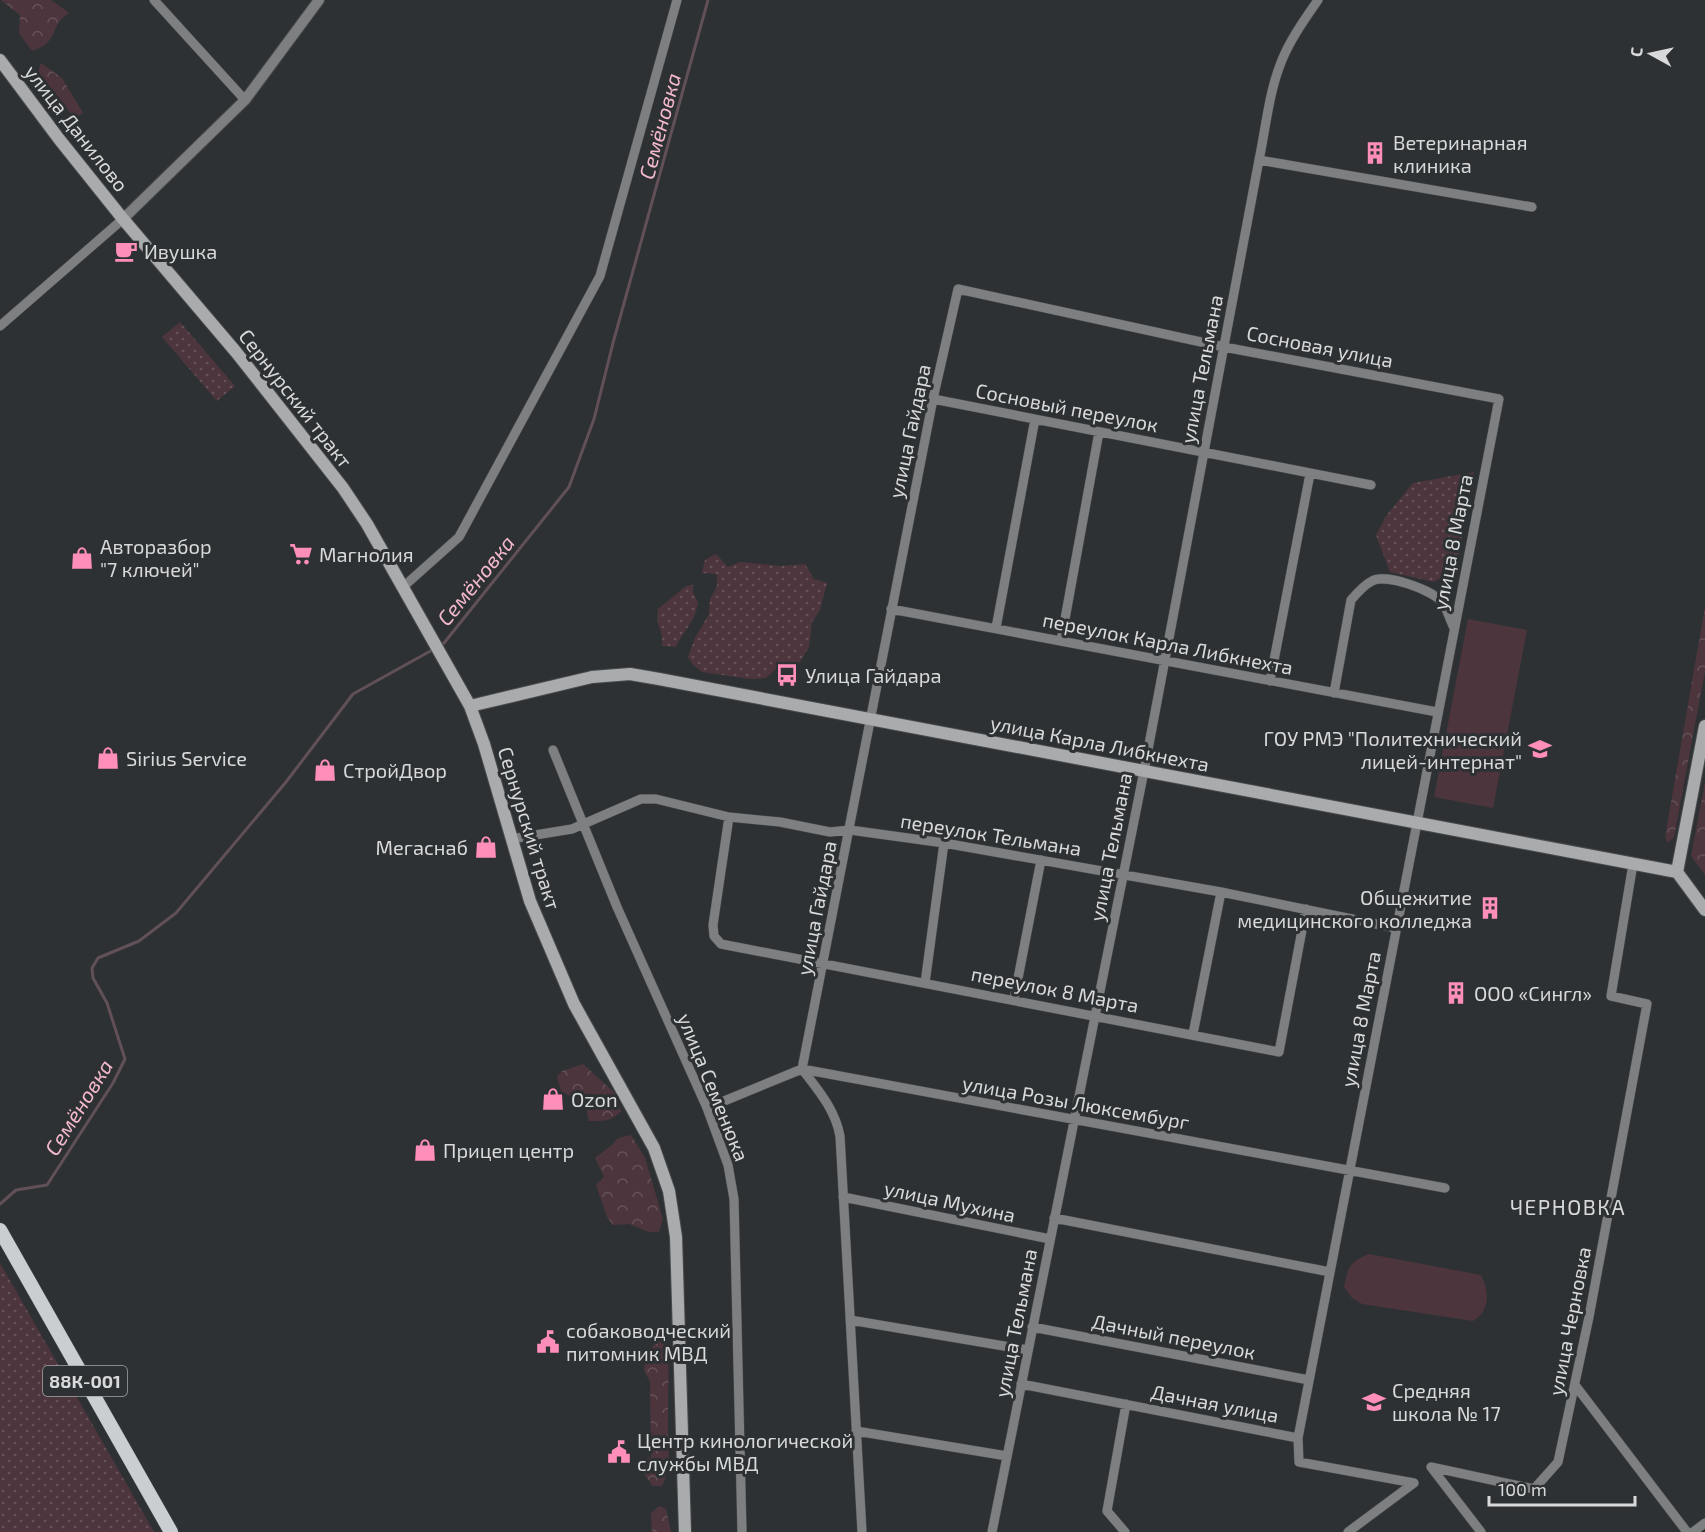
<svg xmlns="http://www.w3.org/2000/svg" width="1705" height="1532" font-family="'Exo 2',sans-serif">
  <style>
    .green { fill: url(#green-dots) }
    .forest { fill: url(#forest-crowns) }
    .pitch { fill: #4d353d }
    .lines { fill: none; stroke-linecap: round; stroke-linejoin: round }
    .stream { stroke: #615057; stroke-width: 3 }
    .minor-casing { stroke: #494c4e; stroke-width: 10 }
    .tertiary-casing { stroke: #494c4e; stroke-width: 12 }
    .secondary-casing { stroke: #494c4e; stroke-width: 14 }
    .primary-casing { stroke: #494c4e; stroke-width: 15 }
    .minor { stroke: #7d7f80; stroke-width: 9 }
    .tertiary { stroke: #7d7f80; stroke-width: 10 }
    .secondary { stroke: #a9abad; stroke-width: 12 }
    .primary { stroke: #caced0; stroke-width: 14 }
    .labels { text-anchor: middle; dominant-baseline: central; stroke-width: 6; stroke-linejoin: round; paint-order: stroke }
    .shield { fill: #2e3133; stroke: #a4a7a8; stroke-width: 1.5 }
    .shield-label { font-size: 18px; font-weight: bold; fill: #d7d9da }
    .street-label { font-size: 20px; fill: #d7d9da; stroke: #2e3133 }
    .poi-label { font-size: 20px; fill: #d7d9da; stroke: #2e3133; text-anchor: start }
    .water-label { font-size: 21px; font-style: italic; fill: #f4b9cd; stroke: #2e3133 }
    .neighbourhood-label { font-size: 21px; letter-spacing: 1.5px; fill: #d7d9da; stroke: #2e3133 }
  </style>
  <defs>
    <pattern id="green-dots" width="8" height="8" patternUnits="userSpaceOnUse" patternTransform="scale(1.5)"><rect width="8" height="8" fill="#4d353d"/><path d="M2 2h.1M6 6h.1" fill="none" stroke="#665258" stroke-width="1.8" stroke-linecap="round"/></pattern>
    <pattern id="forest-crowns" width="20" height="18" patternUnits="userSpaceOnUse" patternTransform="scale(1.5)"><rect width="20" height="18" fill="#4d353d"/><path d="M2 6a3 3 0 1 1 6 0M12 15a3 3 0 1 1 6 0" fill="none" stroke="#665258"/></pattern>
  </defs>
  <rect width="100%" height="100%" fill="#2e3133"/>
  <!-- green -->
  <path class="green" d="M 180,322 L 235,386 L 217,401 L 162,337 Z
    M 1474,472 L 1456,569 L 1434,582 L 1390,572 L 1376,535 L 1386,516 L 1413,483 Z
    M 716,554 L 728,567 L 740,562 L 781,566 L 805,564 L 814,579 L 827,583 L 820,610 L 812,622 L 809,647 L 798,665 L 780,665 L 766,678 L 750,679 L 702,672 L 693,665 L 688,657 L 695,638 L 709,614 L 710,599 L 717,586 L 717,574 L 702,573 L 705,560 Z
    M 693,585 L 693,593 L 698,602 C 695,623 684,629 676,647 L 662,646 C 664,628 655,628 658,609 L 686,586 Z
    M 0,1263 L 154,1532 L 0,1532 Z"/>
  <!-- forest -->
  <path class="forest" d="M 1,0 L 51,0 L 69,13 C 53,23 57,34 46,44 C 43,47 36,49 32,51 L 19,33 L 20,15 Z
    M 41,63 L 62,78 L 83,113 L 75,118 L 37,75 Z
    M 1705,607 L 1705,671 L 1674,837 L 1668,843 L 1665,837 Z
    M 1705,783 L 1705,875 L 1691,856 Z
    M 583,1064 L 615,1093 L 621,1111 C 612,1122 602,1121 589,1121 L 585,1104 L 561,1091 L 557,1077 L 562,1071 Z
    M 631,1135 L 645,1158 L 663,1219 L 659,1232 L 649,1232 L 629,1224 L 613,1225 L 607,1217 L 596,1185 L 604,1177 L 595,1158 L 612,1145 L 618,1138 Z
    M 658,1341 L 668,1345 C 669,1372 668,1399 668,1425 C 668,1447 672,1465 662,1486 L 653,1486 L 644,1474 L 640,1462 L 651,1457 L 650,1382 L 644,1370 L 647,1352 Z
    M 659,1506 L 666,1509 L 671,1532 L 652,1532 L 651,1513 Z"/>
  <!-- pitch -->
  <path class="pitch" d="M 1468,619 L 1527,630 L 1493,808 L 1434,797 Z
    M 1369,1254 L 1481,1275 C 1489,1290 1491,1311 1473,1321 L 1362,1304 L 1352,1298 L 1344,1287 C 1348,1267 1349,1262 1369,1254 Z"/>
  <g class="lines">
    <!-- stream -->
    <path class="stream" d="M 439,645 L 444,643 L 569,487 L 594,419 L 613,343 L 708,0
      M 0,1204 L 16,1190 L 47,1185 L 113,1083 L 125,1059 L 107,1003 L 93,978 L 92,968 L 98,958 L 139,941 L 176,913 L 286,782 L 353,694 L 434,649"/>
    <!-- minor casing -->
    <g class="minor-casing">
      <path id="minor" d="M 154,0 L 245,100
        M 1259,160 L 1532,207
        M 0,326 L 123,219
        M 933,399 L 1371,485
        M 403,587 L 459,537 L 600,276 L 677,0
        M 891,609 L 1437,712
        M 996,628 L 1035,419
        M 1061,641 L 1099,432
        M 1270,681 L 1310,474
        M 1334,693 L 1351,600 C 1357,593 1364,585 1372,581 C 1386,573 1432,590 1442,602 C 1447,609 1450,620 1454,628
        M 553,750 L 617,907 L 707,1108 L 728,1165 L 734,1199 L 742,1532
        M 729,817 L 713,925 L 714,936 L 721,944 L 1279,1052 L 1306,909
        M 511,839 L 572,829 L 641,799 L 656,799 L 729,817 L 780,822 L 830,832 L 850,830 L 944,843 L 1221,892 L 1396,928
        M 925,983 L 944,843
        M 1014,999 L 1041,860
        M 1193,1034 L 1221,892
        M 707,1108 L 802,1069 L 1445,1188
        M 843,1197 L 1050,1239
        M 1054,1218 L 1330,1272
        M 850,1320 L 1028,1350
        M 1032,1327 L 1309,1380
        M 1021,1384 L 1298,1438
        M 1575,1385 L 1687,1532
        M 856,1431 L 1007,1456
        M 1431,1467 L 1534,1489 L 1558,1462 L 1589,1317 L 1647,1004 L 1611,996 L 1633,864
        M 1431,1467 L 1481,1532
        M 862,1532 L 840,1136 C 835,1109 818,1090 802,1069 L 933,399 L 958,289 L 1224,347 L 1499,399 L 1298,1438 L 1299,1462 L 1414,1483
        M 992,1532 L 1144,771 L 1259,160 C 1266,127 1269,91 1282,60 C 1291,38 1305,19 1318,0
        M 1125,1532 L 1107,1511 L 1126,1404
        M 1348,1532 L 1414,1483
        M 1693,1532 L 1705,1523"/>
    </g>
    <!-- tertiary casing -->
    <g class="tertiary-casing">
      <path id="tertiary" d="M 123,219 L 245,100 L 319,0"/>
    </g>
    <!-- secondary casing -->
    <g class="secondary-casing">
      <path id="secondary" d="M 0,60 L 59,139 L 123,219 L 236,352 L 343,488 L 367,524 L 470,706 L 484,744 L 530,901 L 574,1004 L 654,1148 L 669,1191 L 676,1237 L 685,1532
        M 470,706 L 592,677 L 630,674 L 659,679 L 1677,872 L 1705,910
        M 1677,872 L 1705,726"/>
    </g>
    <!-- primary casing -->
    <g class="primary-casing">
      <path id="primary" d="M 0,1230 L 171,1532"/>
    </g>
    <!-- minor -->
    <use href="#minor" class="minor"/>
    <!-- tertiary -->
    <use href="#tertiary" class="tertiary"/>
    <!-- secondary -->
    <use href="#secondary" class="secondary"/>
    <!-- primary -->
    <use href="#primary" class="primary"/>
  </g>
  <!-- icons -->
  <defs>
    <g id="building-bare" transform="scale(1.8)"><path d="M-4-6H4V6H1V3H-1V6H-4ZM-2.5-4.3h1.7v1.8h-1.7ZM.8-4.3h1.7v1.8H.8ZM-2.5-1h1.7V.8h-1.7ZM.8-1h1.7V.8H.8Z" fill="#ff8eba" stroke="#2e3133" stroke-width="2.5" paint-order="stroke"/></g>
    <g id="cafe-bare" transform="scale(1.8)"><path d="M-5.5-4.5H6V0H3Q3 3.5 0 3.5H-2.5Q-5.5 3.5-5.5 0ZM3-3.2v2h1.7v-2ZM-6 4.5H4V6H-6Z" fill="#ff8eba" stroke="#2e3133" stroke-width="2.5" paint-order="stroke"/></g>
    <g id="supermarket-bare" transform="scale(1.8)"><path d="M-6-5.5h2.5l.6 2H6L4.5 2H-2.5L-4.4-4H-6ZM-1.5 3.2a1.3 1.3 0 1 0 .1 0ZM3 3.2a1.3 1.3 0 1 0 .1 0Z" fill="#ff8eba" stroke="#2e3133" stroke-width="2.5" paint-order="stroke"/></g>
    <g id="shop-bare" transform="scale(1.8)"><path d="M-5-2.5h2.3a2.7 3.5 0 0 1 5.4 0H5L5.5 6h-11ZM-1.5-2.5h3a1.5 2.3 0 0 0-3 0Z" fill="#ff8eba" stroke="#2e3133" stroke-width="2.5" paint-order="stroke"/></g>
    <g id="bus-bare" transform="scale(1.8)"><path d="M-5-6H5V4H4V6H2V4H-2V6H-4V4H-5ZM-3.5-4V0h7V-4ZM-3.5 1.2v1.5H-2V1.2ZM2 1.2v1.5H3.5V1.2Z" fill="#ff8eba" stroke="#2e3133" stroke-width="2.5" paint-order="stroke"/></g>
    <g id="school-bare" transform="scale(1.8)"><path d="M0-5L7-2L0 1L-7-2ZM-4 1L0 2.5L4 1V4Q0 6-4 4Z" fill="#ff8eba" stroke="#2e3133" stroke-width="2.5" paint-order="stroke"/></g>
    <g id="civic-bare" transform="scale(1.8)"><path d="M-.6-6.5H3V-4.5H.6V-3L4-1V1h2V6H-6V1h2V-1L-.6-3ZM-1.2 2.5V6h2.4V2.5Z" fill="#ff8eba" stroke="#2e3133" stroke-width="2.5" paint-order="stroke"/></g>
  </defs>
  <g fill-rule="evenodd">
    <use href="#building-bare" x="1375" y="153"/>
    <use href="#cafe-bare" x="126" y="251"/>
    <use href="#supermarket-bare" x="301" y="554"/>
    <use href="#shop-bare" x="82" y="558"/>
    <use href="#bus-bare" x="787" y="675"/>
    <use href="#school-bare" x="1540" y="749"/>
    <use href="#shop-bare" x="108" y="758"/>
    <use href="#shop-bare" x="325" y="770"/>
    <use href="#shop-bare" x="486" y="847"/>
    <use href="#building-bare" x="1490" y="908"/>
    <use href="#building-bare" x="1456" y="993"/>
    <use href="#shop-bare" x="553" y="1099"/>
    <use href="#shop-bare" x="425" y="1150"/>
    <use href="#civic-bare" x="548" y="1342"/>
    <use href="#school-bare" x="1374" y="1402"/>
    <use href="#civic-bare" x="619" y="1452"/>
  </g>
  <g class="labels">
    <!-- shield labels -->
    <rect class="shield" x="43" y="1366" width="84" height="30" rx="4.5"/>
    <g class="shield-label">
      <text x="85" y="1381">88К-001</text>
    </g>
    <!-- street labels -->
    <g class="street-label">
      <text transform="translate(77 128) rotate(52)">улица Данилово</text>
      <text transform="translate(1320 346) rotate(11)">Сосновая улица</text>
      <text transform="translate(1201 369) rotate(-79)">улица Тельмана</text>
      <text transform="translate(296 398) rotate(52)">Сернурский тракт</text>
      <text transform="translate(1067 407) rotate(11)">Сосновый переулок</text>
      <text transform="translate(909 431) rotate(-78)">улица Гайдара</text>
      <text transform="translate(1452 542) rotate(-79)">улица 8 Марта</text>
      <text transform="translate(1168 643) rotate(11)">переулок Карла Либкнехта</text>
      <text transform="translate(1100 743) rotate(11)">улица Карла Либкнехта</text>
      <text transform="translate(530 828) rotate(73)">Сернурский тракт</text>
      <text transform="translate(991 834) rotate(9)">переулок Тельмана</text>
      <text transform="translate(1110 847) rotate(-79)">улица Тельмана</text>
      <text transform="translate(816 908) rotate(-79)">улица Гайдара</text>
      <text transform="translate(1055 989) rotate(11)">переулок 8 Марта</text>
      <text transform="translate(1360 1019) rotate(-79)">улица 8 Марта</text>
      <text transform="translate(714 1087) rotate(68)">улица Семенюка</text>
      <text transform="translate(1076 1102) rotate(10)">улица Розы Люксембург</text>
      <text transform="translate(950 1201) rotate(12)">улица Мухина</text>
      <text transform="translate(1569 1321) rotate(-79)">улица Черновка</text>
      <text transform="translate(1015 1323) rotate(-79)">улица Тельмана</text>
      <text transform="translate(1174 1336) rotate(11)">Дачный переулок</text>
      <text transform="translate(1215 1403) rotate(11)">Дачная улица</text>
    </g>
    <!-- poi labels -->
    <g class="poi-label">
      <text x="1393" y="142">Ветеринарная<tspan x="1393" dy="23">клиника</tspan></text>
      <text x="144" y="251">Ивушка</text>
      <text x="100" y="546">Авторазбор<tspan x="100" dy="23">"7 ключей"</tspan></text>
      <text x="319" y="554">Магнолия</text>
      <text x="805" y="675">Улица Гайдара</text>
      <text x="1522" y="738" text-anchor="end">ГОУ РМЭ "Политехнический<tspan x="1522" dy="23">лицей-интернат"</tspan></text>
      <text x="126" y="758">Sirius Service</text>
      <text x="343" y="770">СтройДвор</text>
      <text x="468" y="847" text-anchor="end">Мегаснаб</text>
      <text x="1472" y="897" text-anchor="end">Общежитие<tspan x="1472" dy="23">медицинского колледжа</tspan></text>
      <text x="1474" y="993">ООО «Сингл»</text>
      <text x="571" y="1099">Ozon</text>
      <text x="443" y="1150">Прицеп центр</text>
      <text x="566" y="1330">собаководческий<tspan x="566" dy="23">питомник МВД</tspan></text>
      <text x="1392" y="1390">Средняя<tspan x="1392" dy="23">школа № 17</tspan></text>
      <text x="637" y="1440">Центр кинологической<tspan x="637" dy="23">службы МВД</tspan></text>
    </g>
    <!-- water labels -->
    <g class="water-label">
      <text transform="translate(659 126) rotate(-75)">Семёновка</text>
      <text transform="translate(475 580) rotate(-51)">Семёновка</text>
      <text transform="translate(78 1107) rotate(-58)">Семёновка</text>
    </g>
    <!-- neighbourhood labels -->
    <g class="neighbourhood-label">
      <text x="1568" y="1206">ЧЕРНОВКА</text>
    </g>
  </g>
  <!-- north arrow -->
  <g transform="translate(1651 54) rotate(278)" stroke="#2e3133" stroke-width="4.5" paint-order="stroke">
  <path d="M0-4.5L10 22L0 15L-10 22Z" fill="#d7d9da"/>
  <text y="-9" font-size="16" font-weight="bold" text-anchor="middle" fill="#d7d9da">С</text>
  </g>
  <!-- scale -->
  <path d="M1489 1496v9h146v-9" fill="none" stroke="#d7d9da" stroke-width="3"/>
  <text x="1498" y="1496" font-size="18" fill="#d7d9da" stroke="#2e3133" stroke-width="4.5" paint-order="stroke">100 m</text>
</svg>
